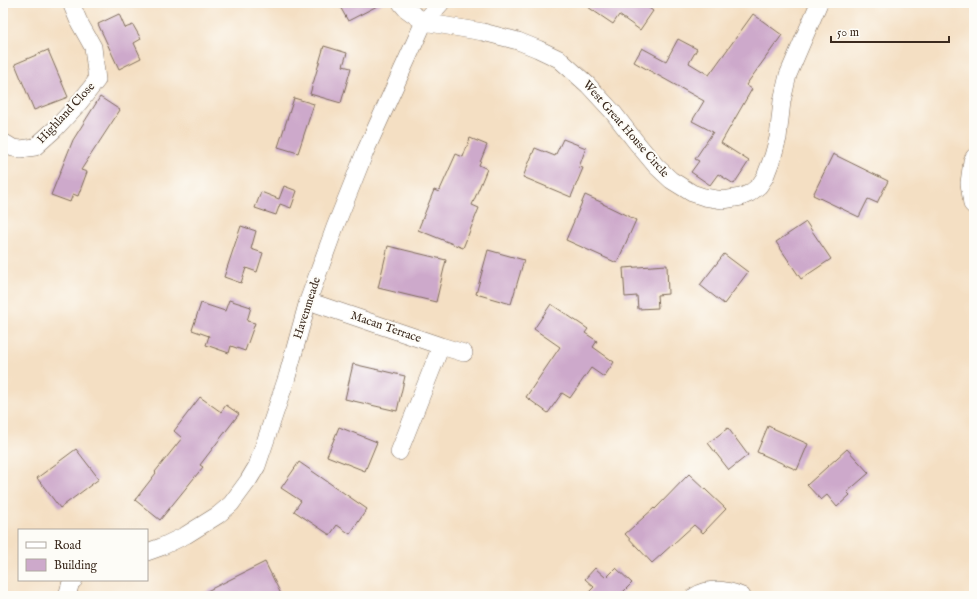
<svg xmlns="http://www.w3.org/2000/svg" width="977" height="599" font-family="'IM FELL English',serif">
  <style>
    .building { fill: #cda9cb }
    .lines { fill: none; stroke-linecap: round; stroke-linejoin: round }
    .minor-casing { stroke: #7c6958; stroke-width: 18 }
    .minor { stroke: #fff; stroke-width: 17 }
    .labels { text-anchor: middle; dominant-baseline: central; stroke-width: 4; stroke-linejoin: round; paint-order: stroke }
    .street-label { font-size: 12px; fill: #3b2a1e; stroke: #fdfcf7 }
  </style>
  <rect width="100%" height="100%" fill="#fdfcf7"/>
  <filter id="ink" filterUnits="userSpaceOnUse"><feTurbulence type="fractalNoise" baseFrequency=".025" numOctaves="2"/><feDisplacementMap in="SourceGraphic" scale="8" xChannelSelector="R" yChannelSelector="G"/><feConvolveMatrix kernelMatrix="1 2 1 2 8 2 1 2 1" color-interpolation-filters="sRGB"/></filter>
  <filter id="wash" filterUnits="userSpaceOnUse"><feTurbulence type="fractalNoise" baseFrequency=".012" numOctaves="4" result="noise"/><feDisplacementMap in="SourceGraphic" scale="16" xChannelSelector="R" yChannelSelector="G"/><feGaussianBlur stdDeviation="0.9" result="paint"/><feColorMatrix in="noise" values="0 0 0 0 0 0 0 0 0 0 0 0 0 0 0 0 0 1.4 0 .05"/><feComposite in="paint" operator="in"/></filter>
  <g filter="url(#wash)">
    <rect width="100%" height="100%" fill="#f4dfc3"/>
    <g id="blocks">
      <!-- building -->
      <path class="building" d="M 338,3 L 383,3 L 348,21 Z
        M 582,3 L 642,3 L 653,11 L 640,30 L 619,15 L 613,24 Z
        M 119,14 L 125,28 L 133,25 L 141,39 L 134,43 L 141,58 L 119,69 L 98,24 Z
        M 753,14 L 782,35 L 746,85 L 752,89 L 721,143 L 749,161 L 734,184 L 718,174 L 710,185 L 691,172 L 699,161 L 695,159 L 713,132 L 692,121 L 704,101 L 634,62 L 642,48 L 666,61 L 678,39 L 697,49 L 689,63 L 709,75 Z
        M 324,46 L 347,53 L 343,66 L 351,68 L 341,103 L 310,94 Z
        M 48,50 L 68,97 L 34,110 L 15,64 Z
        M 100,97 L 120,110 L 81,170 L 87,172 L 78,196 L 73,194 L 70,202 L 51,195 L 73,140 Z
        M 294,98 L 314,104 L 298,153 L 278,147 Z
        M 470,138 L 487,145 L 479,165 L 487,169 L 472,205 L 479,208 L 463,248 L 418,230 L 434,190 L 439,192 L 456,154 L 463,157 Z
        M 563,139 L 586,148 L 579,167 L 583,168 L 571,197 L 523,177 L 535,148 L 555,156 Z
        M 833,154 L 888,181 L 877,203 L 868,199 L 859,217 L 813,195 Z
        M 284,186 L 297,191 L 291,208 L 280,204 L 276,215 L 255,208 L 261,192 L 279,199 Z
        M 585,195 L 603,203 L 603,204 L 636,220 L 617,263 L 566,240 Z
        M 806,222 L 831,259 L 801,279 L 776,242 Z
        M 241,226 L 256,231 L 251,249 L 263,253 L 257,272 L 246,268 L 241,283 L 224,277 Z
        M 388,246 L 446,260 L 436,302 L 378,288 Z
        M 488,250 L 524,260 L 511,304 L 476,294 Z
        M 724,254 L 748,272 L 724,304 L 700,285 Z
        M 667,265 L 668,294 L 657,295 L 658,308 L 638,309 L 637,296 L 625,297 L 623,268 Z
        M 229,300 L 251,307 L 247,321 L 255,323 L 245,351 L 231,346 L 229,353 L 206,345 L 209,336 L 192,330 L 201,303 L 225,311 Z
        M 551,304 L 588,329 L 585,333 L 597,341 L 593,347 L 614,362 L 604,377 L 591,368 L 570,398 L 562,393 L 548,413 L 526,397 L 560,347 L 534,329 Z
        M 353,364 L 405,376 L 397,411 L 345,399 Z
        M 200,397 L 221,412 L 226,405 L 239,414 L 200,465 L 203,467 L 160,520 L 135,500 L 156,473 L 155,472 L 182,438 L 174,431 Z
        M 768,426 L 808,444 L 797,470 L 757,452 Z
        M 339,427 L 377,442 L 365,471 L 327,456 Z
        M 728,428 L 748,455 L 729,470 L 708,443 Z
        M 76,449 L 99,479 L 60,508 L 37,478 Z
        M 847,449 L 869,473 L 847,492 L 850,495 L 837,507 L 827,495 L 821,500 L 807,485 Z
        M 299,462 L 367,509 L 350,534 L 337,525 L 330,535 L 294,511 L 301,501 L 281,488 Z
        M 689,474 L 726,509 L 703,533 L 694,525 L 652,563 L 625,534 L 654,508 L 655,509 Z
        M 265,562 L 282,596 L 197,596 Z
        M 595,568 L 606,578 L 616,568 L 632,583 L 619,596 L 585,596 L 594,587 L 585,579 Z"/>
    </g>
  </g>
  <g filter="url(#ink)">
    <use href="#blocks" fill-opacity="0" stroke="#7c6958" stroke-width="1"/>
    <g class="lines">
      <!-- minor casing -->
      <g class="minor-casing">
        <path id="minor" d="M 401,3 L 406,9 L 424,22 L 483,32 L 518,41 L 538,49 L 559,59 L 588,85 L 612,111 L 636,142 L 656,166 L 671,180 L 692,193 L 704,197 L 723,200 L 741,197 L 750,193 L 759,186 L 765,177 L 773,156 L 778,138 L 782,101 L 788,75 L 819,3
          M 3,142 L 13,148 L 21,149 L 35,147 L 55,129 L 79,103 L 97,80 L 93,47 L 79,22 L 71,3
          M 974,157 L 972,161 L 969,183 L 972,204 L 974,206
          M 308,301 L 441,346 L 464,353
          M 399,452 L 441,346
          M 147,552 L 161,547 L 186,535 L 218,515 L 231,504 L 248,481 L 257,466 L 287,377 L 308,301 L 335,227 L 365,152 L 424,22 L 441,3
          M 67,596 L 71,582 L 74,580
          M 695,596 C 710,587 726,589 742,596"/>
      </g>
      <!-- minor -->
      <use href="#minor" class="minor"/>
    </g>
  </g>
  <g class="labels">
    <!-- street labels -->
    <g class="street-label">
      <text transform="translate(66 113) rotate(-47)">Highland Close</text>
      <text transform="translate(626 129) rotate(49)">West Great House Circle</text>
      <text transform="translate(307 308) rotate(-72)">Havenmeade</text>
      <text transform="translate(386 327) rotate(19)">Macan Terrace</text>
    </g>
  </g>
  <!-- margin -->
  <rect width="977" height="599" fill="none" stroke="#fdfcf7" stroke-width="16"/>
  <!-- legend -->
  <rect x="18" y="529" width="130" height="52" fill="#fdfcf7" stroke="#afa8a0"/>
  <rect x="26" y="542" width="20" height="6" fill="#ffffff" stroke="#afa8a0"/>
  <text x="54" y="549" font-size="12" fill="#3b2a1e">Road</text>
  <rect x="26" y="559" width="20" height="12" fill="#cda9cb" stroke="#afa8a0"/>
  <text x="54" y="569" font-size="12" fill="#3b2a1e">Building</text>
  <!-- scale -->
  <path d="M831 36v6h118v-6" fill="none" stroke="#3b2a1e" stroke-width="2"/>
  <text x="837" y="36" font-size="12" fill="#3b2a1e" stroke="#fdfcf7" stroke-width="3" paint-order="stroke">50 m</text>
</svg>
